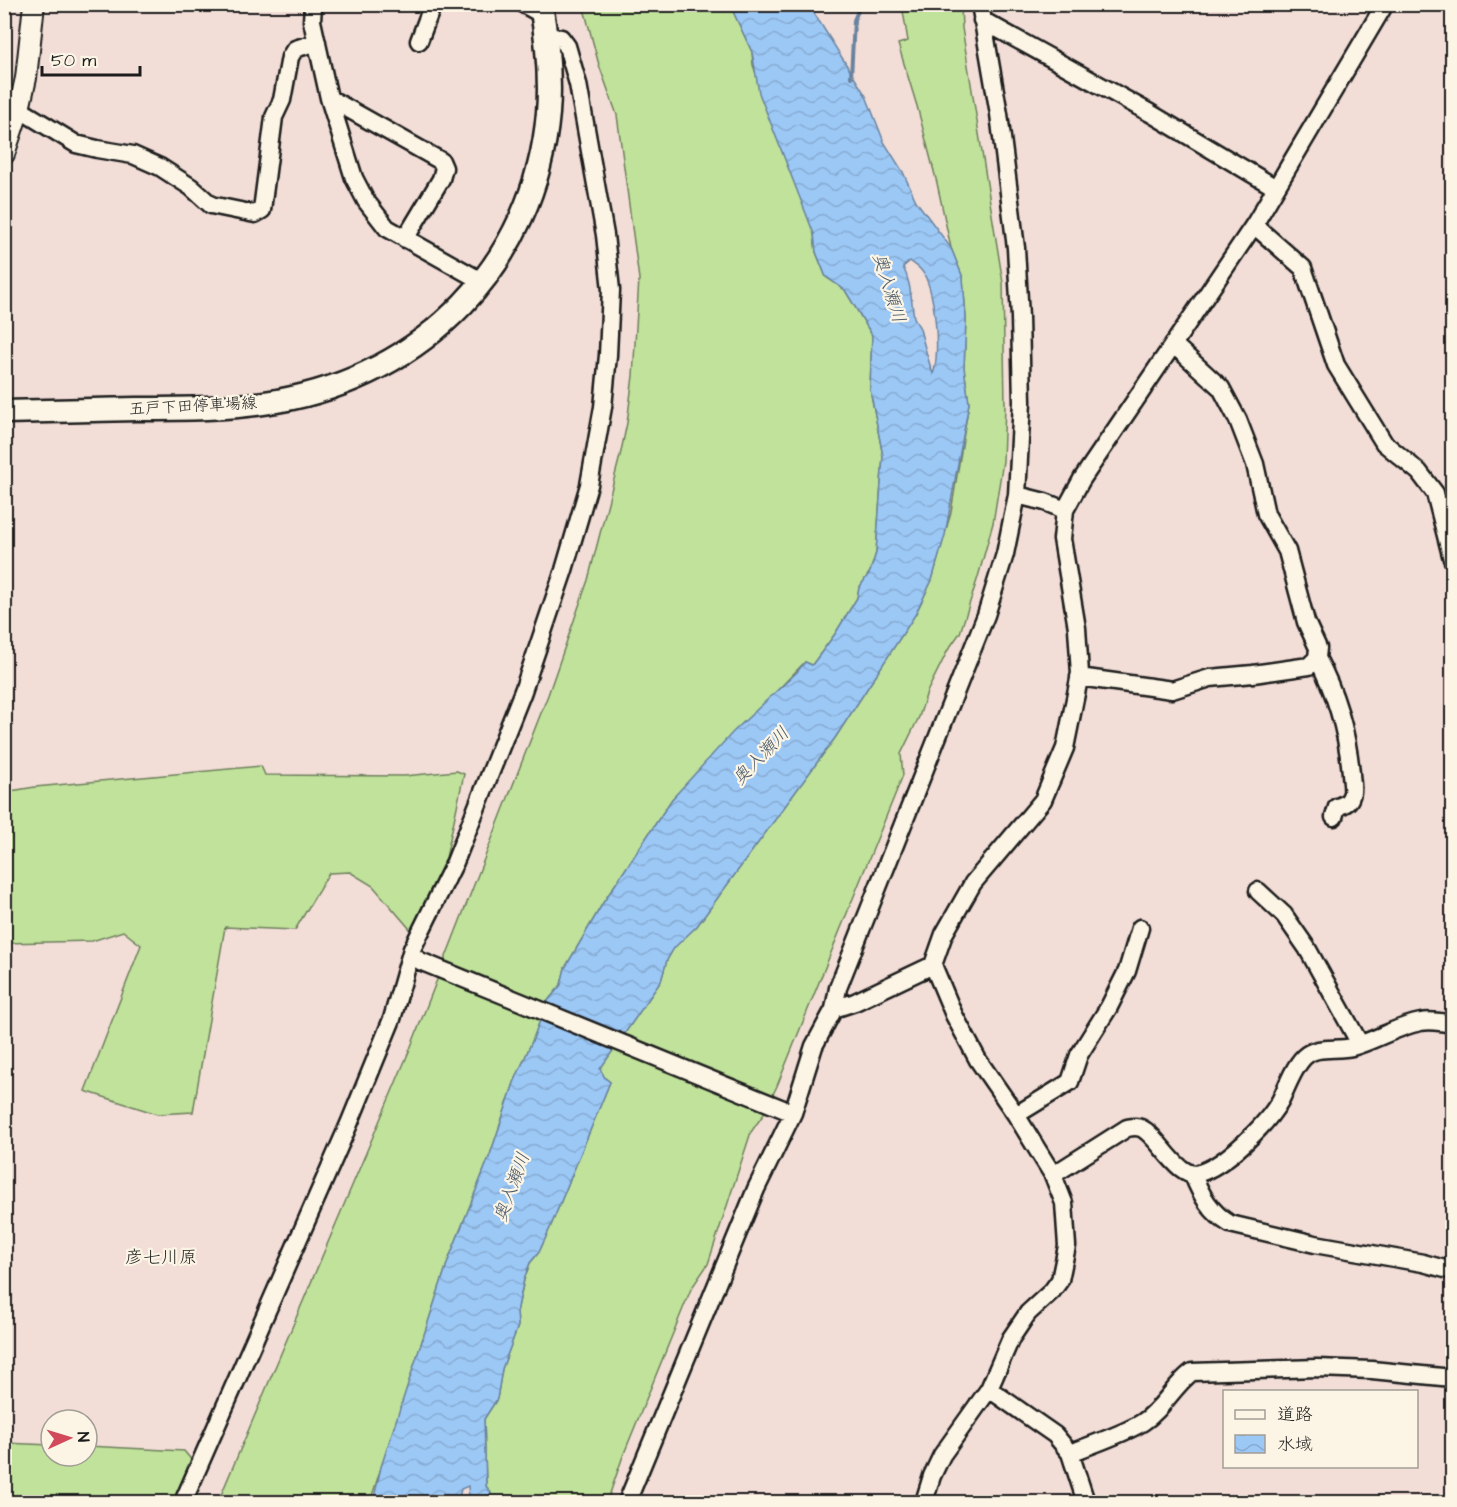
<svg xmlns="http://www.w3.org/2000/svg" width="1457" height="1507" font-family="'Architects Daughter','Klee One',sans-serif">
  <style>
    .grass { fill: #c0e29b; stroke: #6e7f5c; stroke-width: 1.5 }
    .water { fill: url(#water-waves); stroke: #69839f; stroke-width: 1.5; fill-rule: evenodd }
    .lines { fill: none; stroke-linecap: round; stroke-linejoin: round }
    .stream { stroke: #69839f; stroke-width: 4 }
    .minor-casing { stroke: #1c1c1c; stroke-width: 21 }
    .tertiary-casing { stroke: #1c1c1c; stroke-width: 24 }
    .secondary-casing { stroke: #1c1c1c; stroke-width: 27 }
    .minor { stroke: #fcf5e5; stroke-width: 16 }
    .tertiary { stroke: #fcf5e5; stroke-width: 20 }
    .secondary { stroke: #fcf5e5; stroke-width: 22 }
    .labels { text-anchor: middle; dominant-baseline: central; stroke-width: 4.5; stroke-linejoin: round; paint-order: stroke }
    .street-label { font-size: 16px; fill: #1c1c1c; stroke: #fcf5e5 }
    .water-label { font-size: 18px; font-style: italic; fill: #495868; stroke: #fcf5e5 }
    .neighbourhood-label { font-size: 18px; fill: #1c1c1c; stroke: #fcf5e5 }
  </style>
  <defs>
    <pattern id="water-waves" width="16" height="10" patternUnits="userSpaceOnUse" patternTransform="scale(1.5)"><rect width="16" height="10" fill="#9cc8f6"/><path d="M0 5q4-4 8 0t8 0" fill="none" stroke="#86abd2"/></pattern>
  </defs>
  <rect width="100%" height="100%" fill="#f2ddd7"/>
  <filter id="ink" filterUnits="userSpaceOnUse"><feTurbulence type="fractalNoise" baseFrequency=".0167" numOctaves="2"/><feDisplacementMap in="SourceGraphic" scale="12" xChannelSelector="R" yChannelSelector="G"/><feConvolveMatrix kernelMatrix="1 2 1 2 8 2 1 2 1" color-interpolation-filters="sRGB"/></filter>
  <g filter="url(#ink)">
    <!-- grass -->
    <path class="grass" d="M 583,5 L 730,5 L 752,52 L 753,65 L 814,234 L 816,252 L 826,277 L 845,290 L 872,335 L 870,389 L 883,456 L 876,553 L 870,572 L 859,588 L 857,598 L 835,634 L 812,665 L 805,662 L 672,799 L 603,903 L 565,968 L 561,985 L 547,1002 L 533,1039 L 514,1083 L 490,1155 L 448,1261 L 370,1502 L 218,1502 L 410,1049 L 548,695 L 588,580 L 620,456 L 627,423 L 633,376 L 639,279 L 617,115 L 599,65 Z
      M 902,5 L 961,5 L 962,28 L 1003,283 L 1005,406 L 1003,461 L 993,523 L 978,577 L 960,633 L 948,650 L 927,692 L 919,717 L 901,754 L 903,775 L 777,1086 L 763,1115 L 751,1132 L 708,1264 L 691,1289 L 623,1456 L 607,1502 L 484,1502 L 491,1493 L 486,1486 L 484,1419 L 497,1399 L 502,1369 L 518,1326 L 517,1312 L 524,1280 L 530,1263 L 539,1252 L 550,1228 L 610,1082 L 605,1078 L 600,1069 L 661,981 L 667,960 L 674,947 L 697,926 L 835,738 L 915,615 L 932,580 L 951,512 L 969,403 L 964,368 L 966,319 L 963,278 L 951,248 L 937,183 L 917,106 L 898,44 L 908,41 Z
      M 261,766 L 265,775 L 404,776 L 457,771 L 464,774 L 444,867 L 416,931 L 410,929 L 373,886 L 350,872 L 329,873 L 295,930 L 225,927 L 193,1112 L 157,1114 L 85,1091 L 141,945 L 123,931 L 92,941 L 5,943 L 5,792 L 35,787 Z
      M 4,1443 L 51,1445 L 51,1456 L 87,1456 L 87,1446 L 184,1451 L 194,1463 L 178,1502 L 5,1502 Z"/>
    <!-- water -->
    <path class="water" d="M 730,5 L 809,5 L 866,96 L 884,142 L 903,172 L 916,201 L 951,248 L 963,278 L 966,319 L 964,368 L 969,403 L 945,535 L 932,580 L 915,615 L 835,738 L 697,926 L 674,948 L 667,960 L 661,981 L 600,1069 L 605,1078 L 610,1082 L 550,1228 L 539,1252 L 530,1263 L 524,1279 L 517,1312 L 518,1326 L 502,1369 L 497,1399 L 484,1419 L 486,1486 L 491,1493 L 484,1502 L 469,1502 L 468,1486 L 461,1489 L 458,1502 L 373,1502 L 381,1467 L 448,1261 L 490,1155 L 514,1083 L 533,1039 L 547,1002 L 561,985 L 565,968 L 603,903 L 672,799 L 733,732 L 797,672 L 805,662 L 812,665 L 835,634 L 857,598 L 859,588 L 870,572 L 876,553 L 883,456 L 870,389 L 872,335 L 845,290 L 826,277 L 816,252 L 814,234 L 759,93 L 752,52 ZM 910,261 C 913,264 918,266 921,270 C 935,286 941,354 933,374 C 928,360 924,345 920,329 C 919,325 915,322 914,317 C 911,300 911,282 903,267 Z"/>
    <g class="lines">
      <!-- stream -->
      <path class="stream" d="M 851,77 L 854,20 L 861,4"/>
      <!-- minor casing -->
      <g class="minor-casing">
        <path id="minor" d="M 313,4 L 312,21 L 329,98 L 354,178 L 366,201 L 387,228 L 483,282
          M 523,4 L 543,15
          M 982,20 L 1150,113 L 1276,188
          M 419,41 L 433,4
          M 329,98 L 441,161 L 444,168 L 441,179 L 405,239
          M 4,105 L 19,109 L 76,144 L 97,149 L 133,155 L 160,167 L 191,187 L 211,205 L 255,214 L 262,210 L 274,117 L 282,100 L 290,57 L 295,49 L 317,42
          M 1254,225 L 1303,268 L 1336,365 L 1384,443 L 1419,472 L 1435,493 L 1452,559
          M 1017,495 L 1045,502 L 1065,510
          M 1317,658 C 1337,695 1347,732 1351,773 C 1351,780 1354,790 1351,796 C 1349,803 1343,805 1337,807 L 1334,817
          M 1079,677 L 1172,690 L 1210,678 L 1253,674 L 1309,666 L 1317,658 L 1318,648 L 1306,622 L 1287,551 L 1266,514 L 1255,464 L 1238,420 L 1221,388 L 1173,344
          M 1258,891 L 1284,915 L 1307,948 L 1360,1044
          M 411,954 L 420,961 L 793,1113
          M 834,1009 L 855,1002 L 933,965
          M 1016,1115 L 1070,1082 L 1079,1055 L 1109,1007 L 1127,971 L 1140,928
          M 1053,1175 L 1127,1128 C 1132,1127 1136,1126 1141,1128 C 1159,1136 1178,1180 1199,1173 C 1225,1166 1267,1124 1280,1101 C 1287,1087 1293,1068 1304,1057 C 1316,1045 1336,1051 1352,1047 C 1375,1041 1397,1026 1421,1022 C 1431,1020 1442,1022 1452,1024
          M 1193,1175 C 1201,1195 1211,1213 1230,1224 L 1315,1244 L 1423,1263 L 1452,1271
          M 989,1389 L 1055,1435 L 1070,1453 L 1086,1502
          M 1070,1453 C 1091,1445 1126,1433 1143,1422 C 1163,1409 1173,1386 1192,1372 L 1317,1368 L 1372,1370 L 1452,1378
          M 183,1502 L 349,1124 L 392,1019 L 412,949 L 455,862 L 523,691 L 564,570 L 589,485 L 603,407 L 608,355 L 611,290 L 605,235 L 578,84 L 567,46 L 561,38 L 546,36
          M 627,1502 L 756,1189 L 793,1113 L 814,1046 L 834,1009 L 838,988 L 986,615 L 1005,554 L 1017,495 L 1022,402 L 1020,317 L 1016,248 L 999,114 L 980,4
          M 924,1502 L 932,1476 L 942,1455 L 989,1389 L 1011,1338 L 1028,1313 L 1052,1291 L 1060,1280 L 1067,1246 L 1064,1203 L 1053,1175 L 1016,1115 L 978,1060 L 954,1015 L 933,965 L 944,934 L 973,883 L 1043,800 L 1065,748 L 1080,674 L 1077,628 L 1062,539 L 1065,510 L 1082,479 L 1254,225 L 1385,4"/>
      </g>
      <!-- tertiary casing -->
      <g class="tertiary-casing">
        <path id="tertiary" d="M 4,154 L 19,109 L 26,78 L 34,4"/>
      </g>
      <!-- secondary casing -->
      <g class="secondary-casing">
        <path id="secondary" d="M 4,412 C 48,411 92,410 136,409 C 183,409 230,409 277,401 C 424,376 535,263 548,113 C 551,77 547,40 541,4"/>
      </g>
      <!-- minor -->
      <use href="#minor" class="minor"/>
      <!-- tertiary -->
      <use href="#tertiary" class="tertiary"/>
      <!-- secondary -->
      <use href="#secondary" class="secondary"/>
    </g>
  </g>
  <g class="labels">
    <!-- street labels -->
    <g class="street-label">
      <text transform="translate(193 406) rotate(-3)">五戸下田停車場線</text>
    </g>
    <!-- water labels -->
    <g class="water-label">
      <text transform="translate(889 288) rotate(73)">奥入瀬川</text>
      <text transform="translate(761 756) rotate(-46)">奥入瀬川</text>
      <text transform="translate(512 1187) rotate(-70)">奥入瀬川</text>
    </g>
    <!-- neighbourhood labels -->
    <g class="neighbourhood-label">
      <text x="161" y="1257">彦七川原</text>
    </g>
  </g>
  <!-- margin -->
  <rect width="1457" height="1507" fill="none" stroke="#fcf5e5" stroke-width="24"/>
  <rect x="12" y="12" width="1433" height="1483" fill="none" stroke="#1c1c1c" stroke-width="2" filter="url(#ink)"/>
  <!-- legend -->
  <rect x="1223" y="1390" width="195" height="78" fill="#fcf5e5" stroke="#a29e95" stroke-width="1.5"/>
  <rect x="1235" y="1410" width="30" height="9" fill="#fcf5e5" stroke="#a29e95" stroke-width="1.5"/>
  <text x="1277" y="1420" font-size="18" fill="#1c1c1c">道路</text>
  <rect x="1235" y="1435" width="30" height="18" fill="url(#water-waves)" stroke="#a29e95" stroke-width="1.5"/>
  <text x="1277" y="1450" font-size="18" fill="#1c1c1c">水域</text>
  <!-- north arrow -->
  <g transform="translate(69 1438) rotate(86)"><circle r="28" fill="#fcf5e5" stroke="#a29e95" stroke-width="1.5"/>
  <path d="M0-4.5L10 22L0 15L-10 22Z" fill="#d1495b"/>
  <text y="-9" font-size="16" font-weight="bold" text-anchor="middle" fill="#1c1c1c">N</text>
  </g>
  <!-- scale -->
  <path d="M42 66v9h98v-9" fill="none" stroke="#1c1c1c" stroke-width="3"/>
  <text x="51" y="66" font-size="18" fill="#1c1c1c" stroke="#fcf5e5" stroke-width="4.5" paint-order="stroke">50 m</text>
</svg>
